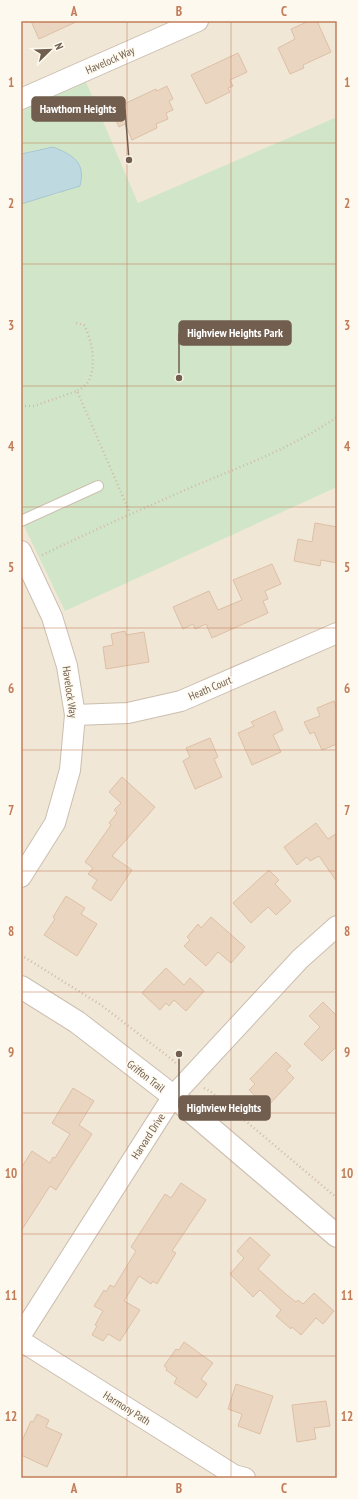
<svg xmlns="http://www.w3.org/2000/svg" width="358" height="1499" font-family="'PT Sans Narrow',sans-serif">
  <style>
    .residential { fill: #f1e7d7 }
    .green { fill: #d1e6c8 }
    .water { fill: #bfd9e1; stroke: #a6c7d2 }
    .building { fill: #ead5c1; stroke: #ddc0a5 }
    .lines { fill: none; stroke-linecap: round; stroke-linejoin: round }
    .service-casing { stroke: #cbbeaf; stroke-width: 12 }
    .minor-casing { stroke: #cbbeaf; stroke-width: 22 }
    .tertiary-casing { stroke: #cbbeaf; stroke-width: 24 }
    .path { stroke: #d1bba6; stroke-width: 2.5; stroke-dasharray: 1 3; stroke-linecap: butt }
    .service { stroke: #fff; stroke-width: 10 }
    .minor { stroke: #fff; stroke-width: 20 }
    .tertiary { stroke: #fff; stroke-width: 22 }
    .grid { fill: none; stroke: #c27c59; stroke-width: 1; stroke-opacity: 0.55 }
    .labels { text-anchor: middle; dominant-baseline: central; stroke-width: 3; stroke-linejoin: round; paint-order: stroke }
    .street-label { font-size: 11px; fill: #715e4f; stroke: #fdf9ee }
    .leader { fill: none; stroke: #715e4f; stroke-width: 1.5 }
    .callout-dot { fill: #715e4f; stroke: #fdf9ee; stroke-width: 1.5 }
    .callout { fill: #715e4f; stroke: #715e4f; stroke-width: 1.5 }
    .callout-label { font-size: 12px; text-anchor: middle; font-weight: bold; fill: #fff }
    .neatline { fill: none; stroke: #c27c59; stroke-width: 1.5 }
    .grid-label { font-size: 13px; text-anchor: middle; font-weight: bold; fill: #c27c59 }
  </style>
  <rect width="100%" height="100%" fill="#faf5e8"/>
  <!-- residential -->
  <path class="residential" d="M 21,21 L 337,21 L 337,1478 L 21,1478 Z"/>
  <!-- green -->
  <path class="green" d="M 86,82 L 138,203 L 337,117 L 337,487 L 65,611 L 21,520 L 21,204 L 38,198 L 59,194 L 78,162 C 58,144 45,147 21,154 L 21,110 Z"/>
  <!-- water -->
  <path class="water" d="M 53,147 C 73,155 86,162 80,186 L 21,204 L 21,154 Z"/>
  <!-- building -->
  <path class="building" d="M 31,21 L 78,21 L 39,39 Z
    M 309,21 L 317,21 L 331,52 L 303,65 L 304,68 L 290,74 L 278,48 L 295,39 L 291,29 Z
    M 238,53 L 247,72 L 230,80 L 233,86 L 228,88 L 230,92 L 206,104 L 191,75 Z
    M 167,86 L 173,99 L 169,101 L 173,110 L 166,113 L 168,119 L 156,124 L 157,128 L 132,140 L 125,124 L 119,127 L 111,110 L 156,89 L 157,91 Z
    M 315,523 L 337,527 L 337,563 L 321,560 L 320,566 L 294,561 L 298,539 L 312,542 Z
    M 272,564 L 281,584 L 265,591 L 268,599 L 263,601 L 268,613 L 212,638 L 206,624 L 195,629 L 193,624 L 183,629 L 173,607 L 209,591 L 218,610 L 242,600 L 233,580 Z
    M 125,631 L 126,635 L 144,632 L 149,662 L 106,669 L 103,647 L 113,645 L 111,634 Z
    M 334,701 L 337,710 L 337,744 L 322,750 L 314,732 L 310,734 L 304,722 L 320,716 L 317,708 Z
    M 275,711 L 283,730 L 273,735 L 281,752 L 252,765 L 238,733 L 254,726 L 251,722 Z
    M 210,738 L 218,757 L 214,759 L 222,777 L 195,789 L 183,761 L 190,757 L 186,748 Z
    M 122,777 L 155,807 L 112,856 L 132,870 L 111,901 L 92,888 L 97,880 L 88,874 L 93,868 L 85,862 L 111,825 L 109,823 L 117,813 L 114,810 L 121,803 L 109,792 Z
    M 316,823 L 328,839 L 337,833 L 337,882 L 319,856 L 310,861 L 307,857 L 297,865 L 284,847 Z
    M 269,870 L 279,880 L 275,884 L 291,901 L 276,915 L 268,907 L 251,923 L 233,903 Z
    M 66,896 L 85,908 L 81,914 L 97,924 L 77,956 L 44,935 L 55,919 L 53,917 Z
    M 211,917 L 245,947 L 231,963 L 218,952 L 206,966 L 184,946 L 190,940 L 187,937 L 198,924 L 201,928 Z
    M 166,968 L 184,985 L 190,978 L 204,991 L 186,1011 L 174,1000 L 169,1006 L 166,1003 L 160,1010 L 142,993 Z
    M 323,1002 L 337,1016 L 337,1046 L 322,1061 L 304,1044 L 320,1027 L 309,1016 Z
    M 276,1052 L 291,1066 L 286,1070 L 294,1078 L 267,1107 L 249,1090 L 255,1084 L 250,1079 Z
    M 73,1088 L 94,1101 L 79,1125 L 92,1134 L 56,1190 L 50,1186 L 21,1231 L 21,1168 L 32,1151 L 50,1163 L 53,1157 L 55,1158 L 70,1134 L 52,1123 Z
    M 181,1183 L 206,1200 L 172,1251 L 176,1253 L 157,1284 L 153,1281 L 151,1284 L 139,1276 L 124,1301 L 140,1310 L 120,1341 L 108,1334 L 103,1341 L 92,1335 L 97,1326 L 95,1325 L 103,1311 L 94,1306 L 104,1290 L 106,1292 L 110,1285 L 114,1287 L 136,1251 L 131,1247 L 165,1194 L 171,1198 Z
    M 250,1237 L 270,1255 L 258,1269 L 287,1295 L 296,1302 L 298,1300 L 303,1304 L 314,1293 L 334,1311 L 323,1324 L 316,1318 L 301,1335 L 292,1327 L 291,1329 L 276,1316 L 281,1310 L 260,1290 L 253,1297 L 230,1274 L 244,1258 L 237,1251 Z
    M 184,1342 L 213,1363 L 201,1379 L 207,1384 L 197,1398 L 174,1383 L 177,1378 L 166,1370 L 167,1368 L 164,1366 L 176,1349 L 179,1350 Z
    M 236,1384 L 273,1396 L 260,1434 L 238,1426 L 242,1414 L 228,1409 Z
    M 326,1401 L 330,1426 L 314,1428 L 316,1439 L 297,1442 L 292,1405 Z
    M 37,1414 L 49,1420 L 46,1427 L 62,1434 L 47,1467 L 21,1455 L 21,1443 L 31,1421 L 33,1422 Z"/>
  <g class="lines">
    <!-- service casing -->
    <g class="service-casing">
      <path id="service" d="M 21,521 L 98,486"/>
    </g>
    <!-- minor casing -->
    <g class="minor-casing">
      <path id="minor" d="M 21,99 L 198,21
        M 21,551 L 52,617 L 67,666 L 75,715 L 70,770 L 55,823 L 21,877
        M 75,715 L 128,713 L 181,701 L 337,633
        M 21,1335 L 173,1096 L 300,959 L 337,926
        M 21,1341 L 234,1475 L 245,1478"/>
    </g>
    <!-- tertiary casing -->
    <g class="tertiary-casing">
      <path id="tertiary" d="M 21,987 L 77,1022 L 173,1096 L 337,1236"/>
    </g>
    <!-- path -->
    <path class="path" d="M 76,323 L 84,325 C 92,340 96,362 90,378 C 88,384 82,388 77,391
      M 21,406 L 34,406 L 77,391 L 130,513
      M 42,555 C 92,531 142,509 192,487 C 242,466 292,448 337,417
      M 21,955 L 101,1005 L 174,1061 L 177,1065
      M 204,1088 L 210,1091 L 337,1198"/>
    <!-- service -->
    <use href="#service" class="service"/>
    <!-- minor -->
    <use href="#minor" class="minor"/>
    <!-- tertiary -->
    <use href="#tertiary" class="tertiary"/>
  </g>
  <!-- grid -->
  <path class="grid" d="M 127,21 L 127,1478M 231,21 L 231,1478M 21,143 L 337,143M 21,264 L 337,264M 21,386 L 337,386M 21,507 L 337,507M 21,628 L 337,628M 21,750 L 337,750M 21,871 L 337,871M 21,992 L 337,992M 21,1113 L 337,1113M 21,1234 L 337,1234M 21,1356 L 337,1356"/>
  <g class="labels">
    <!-- street labels -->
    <g class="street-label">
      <text transform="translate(110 60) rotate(-24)">Havelock Way</text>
      <text transform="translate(210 688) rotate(-23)">Heath Court</text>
      <text transform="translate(70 692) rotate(82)">Havelock Way</text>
      <text transform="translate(146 1076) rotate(38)">Griffon Trail</text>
      <text transform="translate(148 1136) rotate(-57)">Harvard Drive</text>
      <text transform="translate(127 1408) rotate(32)">Harmony Path</text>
    </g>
  </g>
  <!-- callouts -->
  <path class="leader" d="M129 160L125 109M179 378L179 333M179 1054L179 1108"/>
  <g class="callout-dot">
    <circle cx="129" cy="160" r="4"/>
    <circle cx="179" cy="378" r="4"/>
    <circle cx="179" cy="1054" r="4"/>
  </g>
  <g class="callout">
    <rect x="32" y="97" width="93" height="24" rx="4"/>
    <rect x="179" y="321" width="112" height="24" rx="4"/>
    <rect x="179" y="1096" width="91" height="24" rx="4"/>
  </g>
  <g class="callout-label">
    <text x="78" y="113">Hawthorn Heights</text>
    <text x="235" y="337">Highview Heights Park</text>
    <text x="224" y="1112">Highview Heights</text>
  </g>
  <!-- border -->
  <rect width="358" height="1499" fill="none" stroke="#fdf9ee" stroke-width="44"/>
  <!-- north arrow -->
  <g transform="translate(50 50) rotate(67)" stroke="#fdf9ee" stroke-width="3" paint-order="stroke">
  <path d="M0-3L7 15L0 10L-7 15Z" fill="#715e4f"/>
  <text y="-6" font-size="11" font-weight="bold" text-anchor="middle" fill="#715e4f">N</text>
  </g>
  <rect x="22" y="22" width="314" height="1455" class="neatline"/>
  <g class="grid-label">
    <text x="74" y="16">A</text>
    <text x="179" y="16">B</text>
    <text x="284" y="16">C</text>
    <text x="11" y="87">1</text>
    <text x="347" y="87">1</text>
    <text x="11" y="208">2</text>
    <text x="347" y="208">2</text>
    <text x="11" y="330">3</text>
    <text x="347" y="330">3</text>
    <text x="11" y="451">4</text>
    <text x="347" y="451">4</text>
    <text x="11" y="572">5</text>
    <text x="347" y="572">5</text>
    <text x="11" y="693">6</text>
    <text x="347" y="693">6</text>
    <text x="11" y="815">7</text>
    <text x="347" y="815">7</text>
    <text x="11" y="936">8</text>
    <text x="347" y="936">8</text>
    <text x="11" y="1057">9</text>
    <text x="347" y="1057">9</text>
    <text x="11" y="1178">10</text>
    <text x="347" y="1178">10</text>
    <text x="11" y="1300">11</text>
    <text x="347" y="1300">11</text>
    <text x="11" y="1421">12</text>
    <text x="347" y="1421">12</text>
    <text x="74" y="1493">A</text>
    <text x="179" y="1493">B</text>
    <text x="284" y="1493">C</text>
  </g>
</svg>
